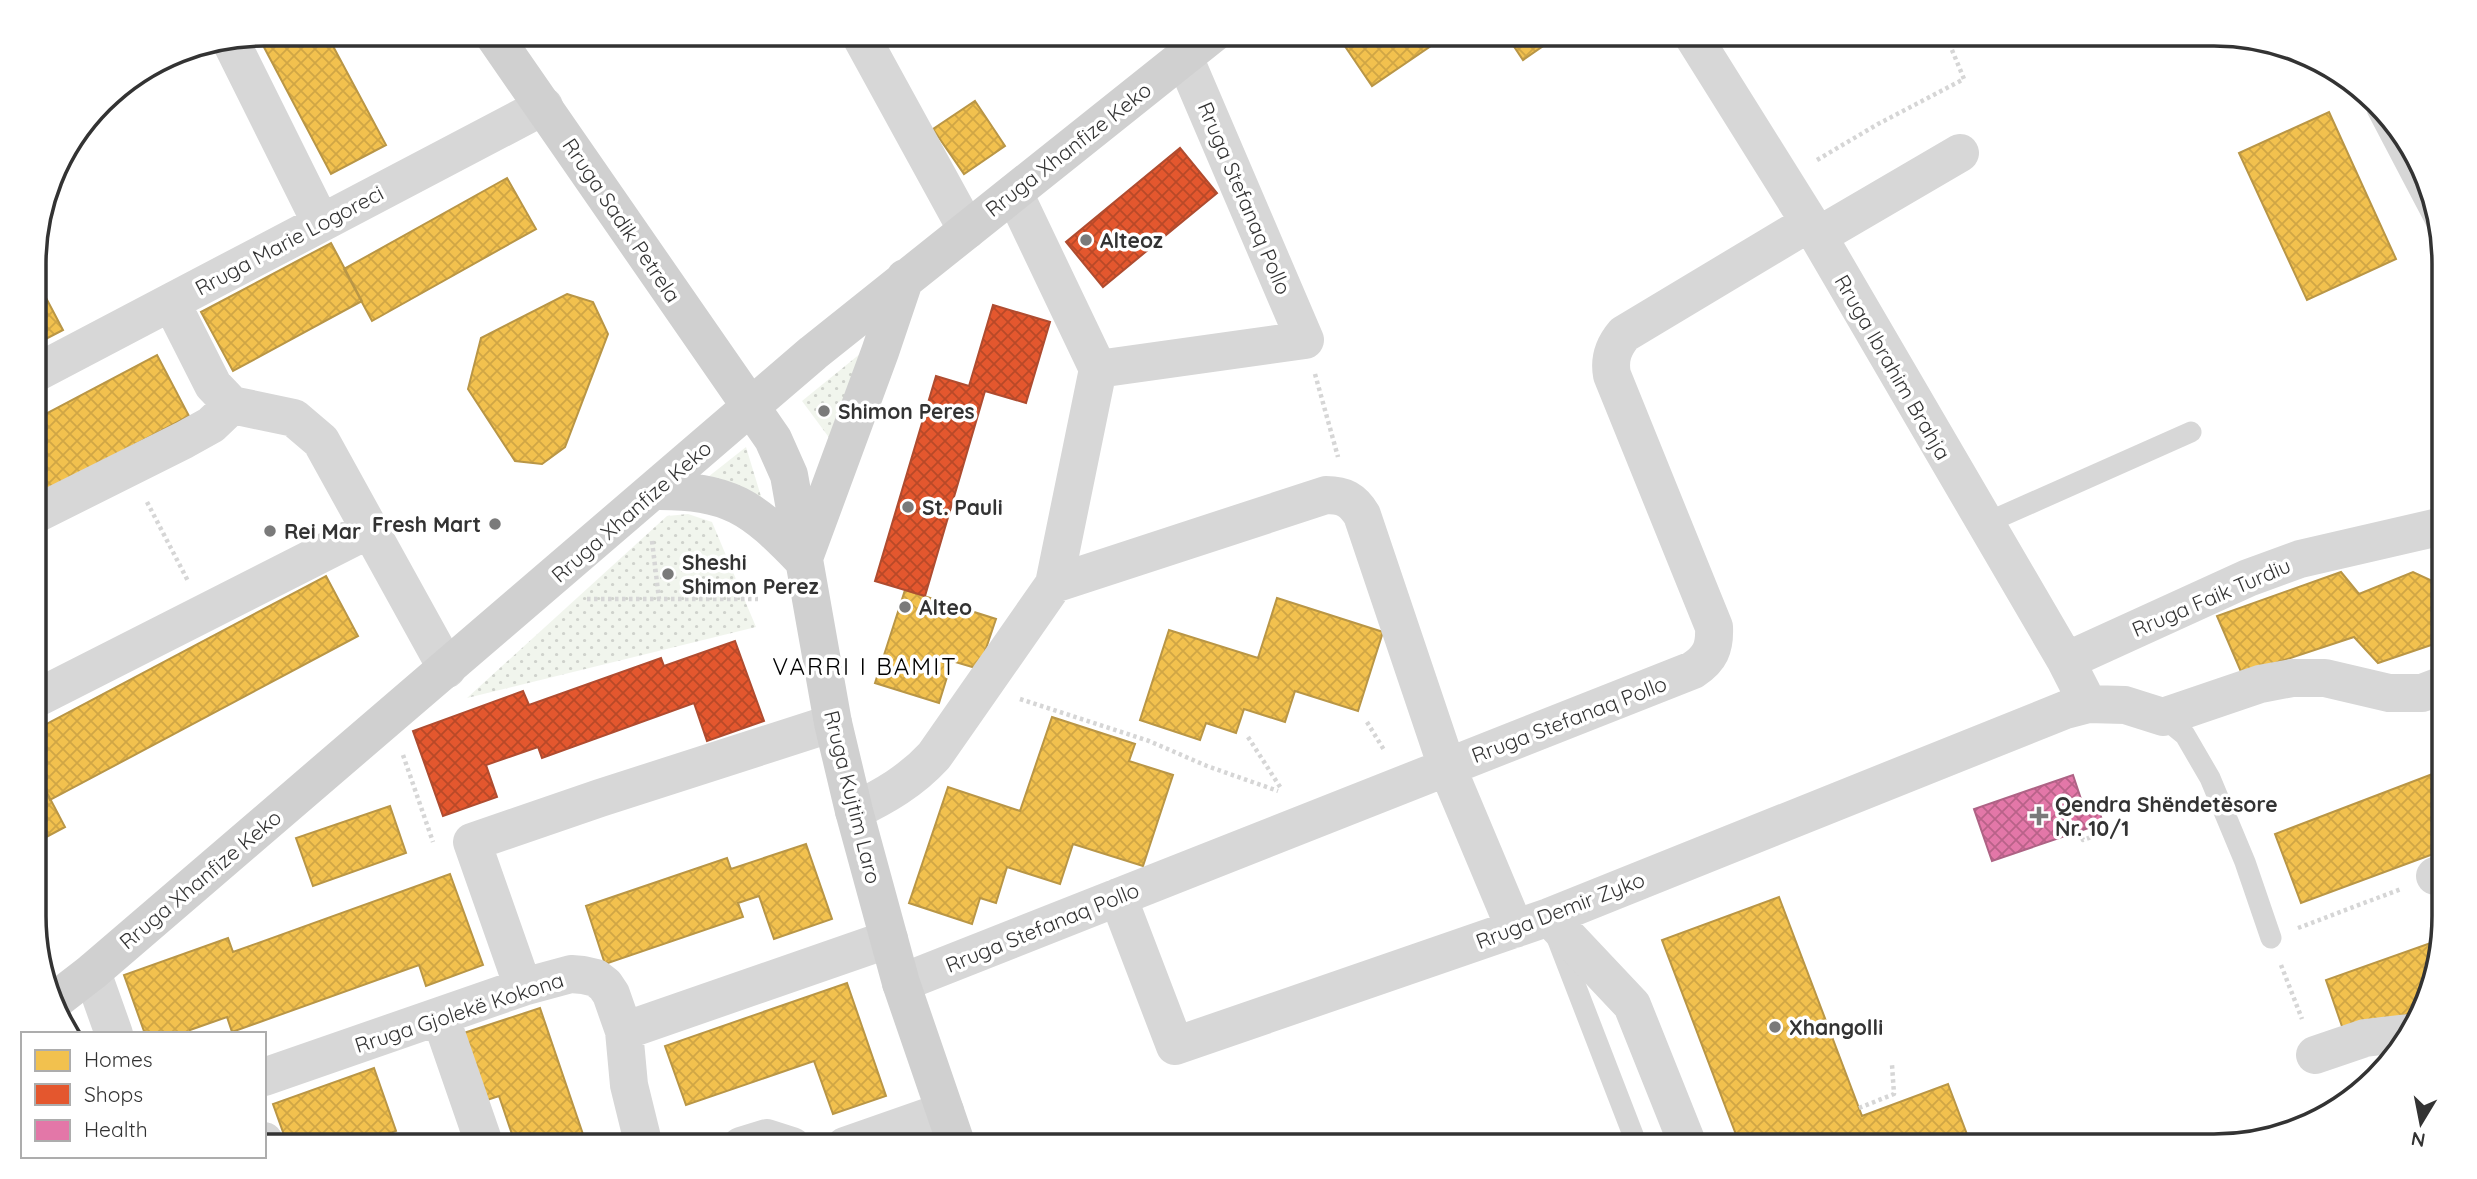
<svg xmlns="http://www.w3.org/2000/svg" width="2477" height="1179" font-family="Quicksand,sans-serif">
  <style>
    .grass { fill: url(#grass-dots) }
    .homes { fill: url(#homes-cross-hatch); stroke: #b99646; stroke-width: 2 }
    .shops { fill: url(#shops-cross-hatch); stroke: #af4c30; stroke-width: 2 }
    .health { fill: url(#health-cross-hatch); stroke: #ae6385; stroke-width: 2 }
    .lines { fill: none; stroke-linecap: round; stroke-linejoin: round }
    .path { stroke: #d6d6d6; stroke-width: 4.5; stroke-dasharray: 3.5 3.5; stroke-linecap: butt }
    .lane { stroke: #d7d7d7; stroke-width: 21 }
    .street { stroke: #d7d7d7; stroke-width: 38 }
    .secondary { stroke: #d0d0d0; stroke-width: 38 }
    .poi-dot { fill: #7a7a7a; stroke: #fff; stroke-width: 2.5 }
    .labels { text-anchor: middle; dominant-baseline: central; stroke-width: 7; stroke-linejoin: round; paint-order: stroke }
    .street-label { font-size: 21px; fill: #333; stroke: #fff }
    .poi-label { font-size: 21px; font-weight: bold; fill: #333; stroke: #fff; text-anchor: start }
    .quarter-label { font-size: 24px; letter-spacing: 2px; fill: #000; stroke: #fff }
    .rim { fill: none; stroke: #333; stroke-width: 3.5 }
  </style>
  <defs>
    <pattern id="grass-dots" width="8" height="8" patternUnits="userSpaceOnUse" patternTransform="scale(1.75)"><rect width="8" height="8" fill="#f1f5ed"/><path d="M2 2h.1M6 6h.1" fill="none" stroke="#cfd2cc" stroke-width="1.8" stroke-linecap="round"/></pattern>
    <pattern id="homes-cross-hatch" width="8" height="8" patternUnits="userSpaceOnUse" patternTransform="scale(1.75)"><rect width="8" height="8" fill="#f2c14e"/><path d="M0 0l8 8M0 8l8-8" fill="none" stroke="#d0a645"/></pattern>
    <pattern id="shops-cross-hatch" width="8" height="8" patternUnits="userSpaceOnUse" patternTransform="scale(1.75)"><rect width="8" height="8" fill="#e4572e"/><path d="M0 0l8 8M0 8l8-8" fill="none" stroke="#b94928"/></pattern>
    <pattern id="health-cross-hatch" width="8" height="8" patternUnits="userSpaceOnUse" patternTransform="scale(1.75)"><rect width="8" height="8" fill="#e377a8"/><path d="M0 0l8 8M0 8l8-8" fill="none" stroke="#b96289"/></pattern>
  </defs>
  <rect width="100%" height="100%" fill="#fff"/>
  <!-- grass -->
  <path class="grass" d="M 866,349 L 836,447 L 802,401 Z
    M 746,447 L 763,503 L 708,477 Z
    M 688,514 L 712,522 L 756,627 L 467,698 L 667,516 Z"/>
  <!-- homes -->
  <path class="homes" d="M 263,33 L 326,33 L 386,145 L 331,174 L 257,34 Z
    M 1336,33 L 1450,33 L 1372,86 Z
    M 1505,33 L 1562,33 L 1523,60 Z
    M 975,101 L 1005,146 L 964,174 L 933,129 Z
    M 2329,112 L 2396,259 L 2307,300 L 2239,153 Z
    M 507,178 L 536,229 L 372,321 L 344,269 Z
    M 331,243 L 362,301 L 233,371 L 201,312 Z
    M 34,275 L 63,330 L 34,345 Z
    M 567,294 L 593,302 L 608,334 L 565,447 L 542,464 L 515,461 L 468,389 L 481,338 Z
    M 157,355 L 189,416 L 34,498 L 34,420 Z
    M 2341,572 L 2359,594 L 2413,572 L 2443,586 L 2443,641 L 2378,663 L 2354,637 L 2242,674 L 2217,616 Z
    M 326,576 L 358,636 L 50,800 L 35,769 L 35,730 Z
    M 905,590 L 996,619 L 979,669 L 952,661 L 939,703 L 875,683 Z
    M 1277,598 L 1383,632 L 1358,711 L 1295,691 L 1285,722 L 1244,709 L 1236,733 L 1206,723 L 1200,740 L 1140,720 L 1169,630 L 1258,658 Z
    M 1052,717 L 1135,744 L 1129,761 L 1173,775 L 1143,866 L 1073,844 L 1060,884 L 1007,867 L 996,903 L 980,898 L 972,924 L 909,903 L 948,787 L 1020,811 Z
    M 35,770 L 65,827 L 35,843 Z
    M 2443,770 L 2444,850 L 2301,903 L 2275,834 Z
    M 390,806 L 406,853 L 313,886 L 296,838 Z
    M 806,844 L 832,919 L 774,939 L 759,896 L 738,903 L 743,917 L 605,964 L 586,906 L 727,858 L 731,869 Z
    M 450,874 L 483,965 L 426,986 L 419,965 L 232,1032 L 227,1017 L 190,1030 L 191,1034 L 145,1034 L 124,975 L 228,938 L 233,952 Z
    M 1779,897 L 1862,1116 L 1948,1084 L 1971,1145 L 1740,1145 L 1662,940 Z
    M 2439,940 L 2423,1009 L 2345,1035 L 2326,980 Z
    M 847,983 L 886,1096 L 833,1114 L 814,1061 L 686,1105 L 665,1046 Z
    M 540,1008 L 587,1146 L 516,1146 L 499,1096 L 487,1100 L 464,1033 Z
    M 374,1068 L 396,1131 L 368,1141 L 370,1146 L 288,1146 L 273,1104 Z"/>
  <!-- shops -->
  <path class="shops" d="M 1180,148 L 1217,193 L 1103,287 L 1066,242 Z
    M 993,305 L 1050,322 L 1026,403 L 985,391 L 925,596 L 875,581 L 936,376 L 969,386 Z
    M 735,641 L 764,721 L 707,741 L 694,703 L 542,758 L 538,747 L 486,765 L 497,797 L 443,816 L 413,731 L 523,691 L 529,705 L 661,658 L 664,666 Z"/>
  <!-- health -->
  <path class="health" d="M 2073,775 L 2083,805 L 2096,801 L 2103,823 L 1992,861 L 1974,809 Z"/>
  <g class="lines">
    <!-- path -->
    <path class="path" d="M 1817,160 L 1878,124 L 1964,79 L 1945,33
      M 1315,374 L 1338,457
      M 147,502 L 188,581
      M 652,541 L 659,599
      M 587,599 L 758,599
      M 1020,699 L 1149,741 L 1207,766 L 1278,791
      M 1367,722 L 1384,750
      M 1248,737 L 1282,790
      M 403,755 L 433,842
      M 2079,831 L 2083,840 L 2116,828
      M 2298,928 L 2401,889
      M 2281,965 L 2302,1019
      M 1859,1108 L 1894,1094 L 1892,1065"/>
    <!-- lane -->
    <path class="lane" d="M 2377,109 L 2441,231
      M 1984,524 L 2191,432
      M 2163,717 L 2185,735 L 2210,778 L 2245,862 L 2271,938
      M 1557,938 L 1637,1145"/>
    <!-- street -->
    <path class="street" d="M 859,33 L 967,230
      M 1691,33 L 1818,236 L 2066,661 L 2088,704
      M 230,40 L 321,223
      M 1818,236 L 1960,153
      M 171,302 L 213,385 L 232,405 L 294,418 L 321,441 L 447,669
      M 1098,369 L 1305,340 L 1184,57
      M 34,374 L 544,106
      M 34,515 L 184,440 L 211,425 L 232,405
      M 1054,584 L 1326,495 C 1344,495 1353,500 1362,515 L 1447,767 L 1515,929
      M 2066,661 L 2248,578 L 2300,559 L 2443,526
      M 35,699 L 370,529
      M 854,811 C 885,796 911,781 934,756 L 1054,584 L 1098,369 L 1014,193
      M 2435,876 L 2444,873
      M 1118,897 L 1175,1046 L 1549,917 L 2065,710 L 2088,704 L 2125,705 L 2163,717 L 2260,684 L 2292,678 L 2325,678 L 2389,693 L 2422,693 L 2443,685
      M 1549,917 L 1632,1005 L 1688,1145
      M 92,972 L 114,1034
      M 901,983 L 1693,670 C 1710,659 1715,648 1714,627 L 1612,375 C 1609,359 1613,347 1624,334 L 1809,223
      M 523,987 L 472,842 L 600,798 L 833,723
      M 440,1016 L 485,1146
      M 624,1031 L 889,939
      M 2315,1055 L 2365,1038 L 2408,1033
      M 264,1077 L 523,987 L 571,974 L 583,975 L 596,978 L 605,985 L 611,994 L 624,1031 L 629,1085 L 644,1146
      M 264,1141 L 266,1146
      M 741,1146 L 767,1138 L 792,1146
      M 845,1146 L 945,1111"/>
    <!-- secondary -->
    <path class="secondary" d="M 492,33 L 773,439 L 789,475 L 833,723 L 854,811 L 901,983 L 957,1146
      M 654,491 C 730,490 752,507 803,560
      M 804,558 L 880,352 L 905,278
      M 57,999 L 92,972 L 813,353 L 1214,33"/>
  </g>
  <!-- markers -->
  <g class="poi-dot">
    <circle cx="1086" cy="240" r="7"/>
    <circle cx="824" cy="411" r="7"/>
    <circle cx="908" cy="507" r="7"/>
    <circle cx="495" cy="524" r="7"/>
    <circle cx="270" cy="531" r="7"/>
    <circle cx="668" cy="574" r="7"/>
    <circle cx="905" cy="607" r="7"/>
    <path d="M2035.5 805.5h7v7h7v7h-7v7h-7v-7h-7v-7h7z"/>
    <circle cx="1775" cy="1027" r="7"/>
  </g>
  <g class="labels">
    <!-- street labels -->
    <g class="street-label">
      <text transform="translate(1068 149) rotate(-38)">Rruga Xhanfize Keko</text>
      <text transform="translate(1245 198) rotate(67)">Rruga Stefanaq Pollo</text>
      <text transform="translate(622 220) rotate(56)">Rruga Sadik Petrela</text>
      <text transform="translate(289 240) rotate(-28)">Rruga Marie Logoreci</text>
      <text transform="translate(1893 367) rotate(60)">Rruga Ibrahim Brahja</text>
      <text transform="translate(631 511) rotate(-41)">Rruga Xhanfize Keko</text>
      <text transform="translate(2211 597) rotate(-23)">Rruga Faik Turdiu</text>
      <text transform="translate(1569 719) rotate(-21)">Rruga Stefanaq Pollo</text>
      <text transform="translate(853 797) rotate(76)">Rruga Kujtim Laro</text>
      <text transform="translate(200 879) rotate(-40)">Rruga Xhanfize Keko</text>
      <text transform="translate(1560 910) rotate(-21)">Rruga Demir Zyko</text>
      <text transform="translate(1042 927) rotate(-22)">Rruga Stefanaq Pollo</text>
      <text transform="translate(459 1012) rotate(-18)">Rruga Gjolekë Kokona</text>
    </g>
    <!-- poi labels -->
    <g class="poi-label">
      <text x="1100" y="240">Alteoz</text>
      <text x="838" y="411">Shimon Peres</text>
      <text x="922" y="507">St. Pauli</text>
      <text x="481" y="524" text-anchor="end">Fresh Mart</text>
      <text x="284" y="531">Rei Mar</text>
      <text x="682" y="562">Sheshi<tspan x="682" dy="24">Shimon Perez</tspan></text>
      <text x="919" y="607">Alteo</text>
      <text x="2055" y="804">Qendra Shëndetësore<tspan x="2055" dy="24">Nr. 10/1</tspan></text>
      <text x="1789" y="1027">Xhangolli</text>
    </g>
    <!-- quarter labels -->
    <g class="quarter-label">
      <text x="865" y="666">VARRI I BAMIT</text>
    </g>
  </g>
  <!-- crop -->
  <path d="M0 0H2477V1179H0ZM264 46H2214A218 218 0 0 1 2432 264V916A218 218 0 0 1 2214 1134H264A218 218 0 0 1 46 916V264A218 218 0 0 1 264 46Z" fill="#fff" fill-rule="evenodd"/>
  <path class="rim" d="M264 46H2214A218 218 0 0 1 2432 264V916A218 218 0 0 1 2214 1134H264A218 218 0 0 1 46 916V264A218 218 0 0 1 264 46Z"/>
  <!-- legend -->
  <rect x="21" y="1032" width="245" height="126" fill="#ffffff" stroke="#adadad" stroke-width="2"/>
  <rect x="35" y="1050" width="35" height="21" fill="#f2c14e" stroke="#adadad" stroke-width="2"/>
  <text x="84" y="1067" font-size="21" fill="#333333">Homes</text>
  <rect x="35" y="1084" width="35" height="21" fill="#e4572e" stroke="#adadad" stroke-width="2"/>
  <text x="84" y="1102" font-size="21" fill="#333333">Shops</text>
  <rect x="35" y="1120" width="35" height="21" fill="#e377a8" stroke="#adadad" stroke-width="2"/>
  <text x="84" y="1137" font-size="21" fill="#333333">Health</text>
  <!-- north arrow -->
  <g transform="translate(2421 1123) rotate(190)" stroke="#ffffff" stroke-width="5" paint-order="stroke">
  <path d="M0-5L12 26L0 18L-12 26Z" fill="#333333"/>
  <text y="-10" font-size="19" font-weight="bold" text-anchor="middle" fill="#333333">N</text>
  </g>
</svg>
